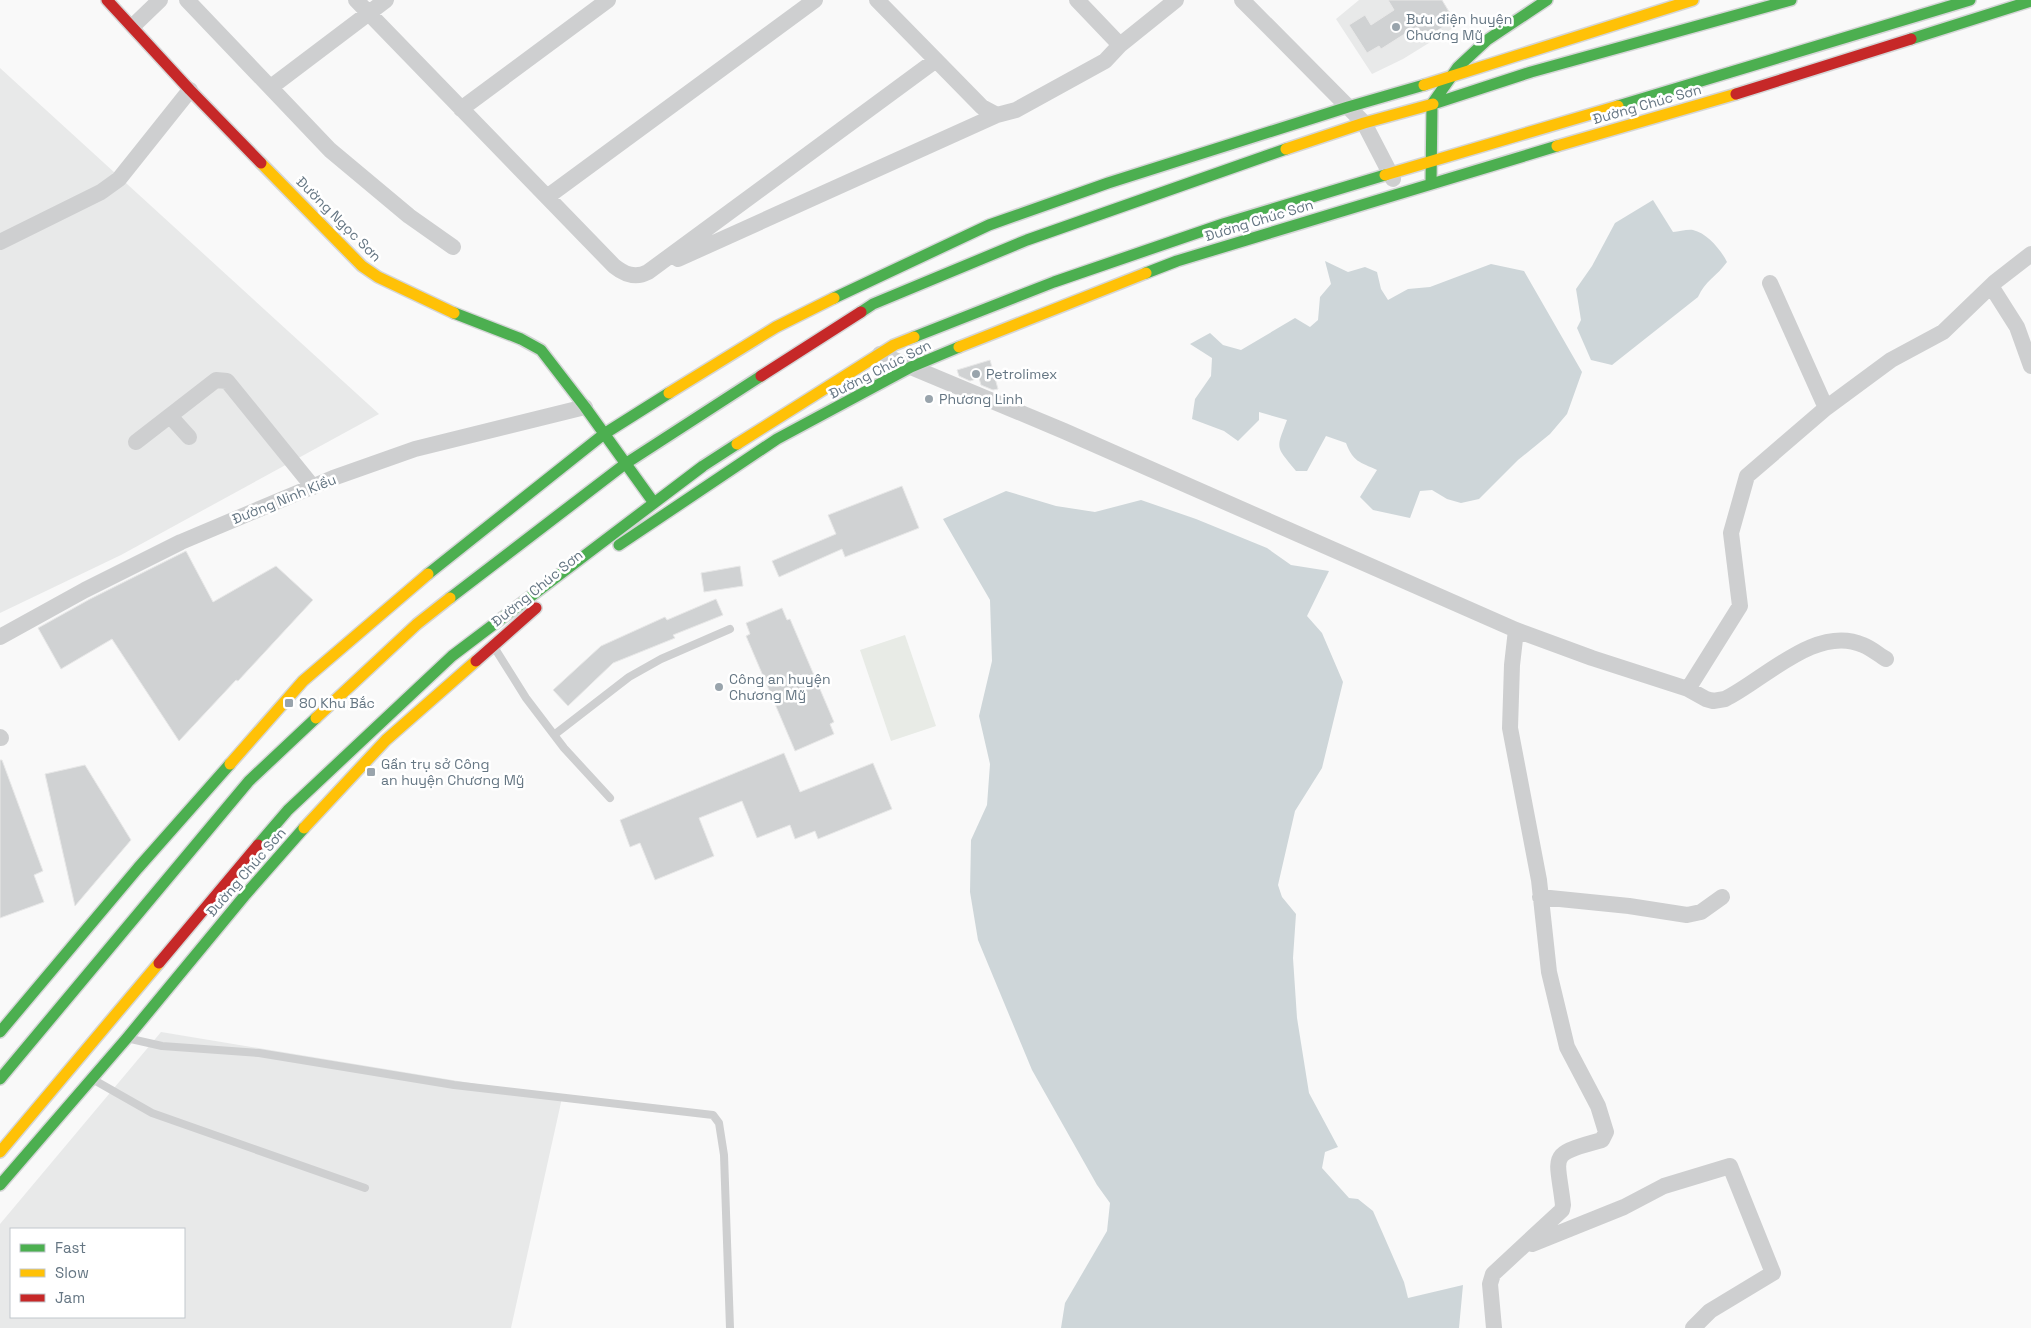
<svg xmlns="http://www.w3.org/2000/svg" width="2031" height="1328" font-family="'Space Grotesk',sans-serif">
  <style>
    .built { fill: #e8e9e9; fill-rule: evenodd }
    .green { fill: #e8ebe6 }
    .water { fill: #ced6d9 }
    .building { fill: #d0d2d3; stroke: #e8e8e8 }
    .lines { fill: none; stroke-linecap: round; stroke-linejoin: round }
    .fast-casing { stroke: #d5d6d7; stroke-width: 14 }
    .slow-casing { stroke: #d5d6d7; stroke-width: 14 }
    .jam-casing { stroke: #d5d6d7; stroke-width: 14 }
    .lane { stroke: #cecfd0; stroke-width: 8 }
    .street { stroke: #cecfd0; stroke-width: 16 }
    .fast { stroke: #4caf50; stroke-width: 11 }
    .slow { stroke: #ffc107; stroke-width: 11 }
    .jam { stroke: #c62828; stroke-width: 11 }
    .poi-dot { fill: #99a4ac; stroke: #fff; stroke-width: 2 }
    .labels { text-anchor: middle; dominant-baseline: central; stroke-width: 5; stroke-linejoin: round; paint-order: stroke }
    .poi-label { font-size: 14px; fill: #657683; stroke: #fff; text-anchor: start }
    .street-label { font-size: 14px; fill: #657683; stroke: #fff }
  </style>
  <rect width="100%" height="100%" fill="#f9f9f9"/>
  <!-- built -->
  <path class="built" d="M 1359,0 L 1442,0 L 1458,25 L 1403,59 L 1372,74 L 1336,19 Z
    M 0,68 L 379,414 L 121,555 L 0,613 Z
    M 161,1032 L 562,1098 L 511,1328 L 0,1328 L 0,1224 ZM 11,1229 L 184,1229 L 184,1317 L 11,1317 Z"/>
  <!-- green -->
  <path class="green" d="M 905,635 L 936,726 L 891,741 L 860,650 Z"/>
  <!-- water -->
  <path class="water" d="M 1653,200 L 1673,232 C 1679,232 1687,229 1693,230 C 1707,233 1721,250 1727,262 C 1717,276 1705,281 1698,297 L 1612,365 L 1591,360 L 1577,328 L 1581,320 L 1576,289 L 1592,266 L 1615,223 Z
    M 1325,261 L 1348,272 L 1365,267 L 1377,272 L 1381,289 L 1388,300 L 1408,289 L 1430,287 L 1491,264 L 1524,271 L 1582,372 L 1567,414 L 1550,434 L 1518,460 L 1479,499 L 1461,503 L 1447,499 L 1432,490 L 1420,491 L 1410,518 L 1373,510 L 1360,497 L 1377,470 C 1360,462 1353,462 1346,443 L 1326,436 L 1307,471 L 1296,471 C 1275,445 1276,450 1287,420 L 1259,412 L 1259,420 L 1238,441 L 1224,431 L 1192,419 L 1195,399 L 1211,376 L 1212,358 L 1190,344 L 1210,333 L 1223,345 L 1241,350 L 1295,318 L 1310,327 L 1318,320 L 1320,297 L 1331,284 Z
    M 1006,491 L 1056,506 L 1095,512 L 1141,500 L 1196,519 L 1267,548 L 1291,565 L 1329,571 L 1307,616 L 1322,633 L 1343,682 L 1322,768 L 1295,811 L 1278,885 L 1282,897 L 1296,914 L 1293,958 L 1297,1018 L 1309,1093 L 1338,1147 L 1325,1152 L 1322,1168 L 1349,1198 L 1358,1199 L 1373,1211 L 1404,1282 L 1408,1298 L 1463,1285 L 1459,1328 L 1061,1328 L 1065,1303 L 1107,1231 L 1110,1203 L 1097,1185 L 1032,1070 L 978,940 L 970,892 L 971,840 L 987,805 L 990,764 L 979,716 L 992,661 L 990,600 L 943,519 Z"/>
  <!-- building -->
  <path class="building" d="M 1388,0 L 1442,0 L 1454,20 L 1419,42 L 1411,30 L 1381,49 L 1379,46 L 1367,53 L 1349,25 L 1365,15 L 1371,25 L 1394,10 Z
    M 990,360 L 998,389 L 993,390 L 981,385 L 979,378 L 970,381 L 959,376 L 957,370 Z
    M 902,486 L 919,528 L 845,557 L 842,549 L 779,577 L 772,561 L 836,534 L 828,515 Z
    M 186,551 L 213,602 L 276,566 L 313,600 L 238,681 L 236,680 L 179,741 L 112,639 L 61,669 L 38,628 L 90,599 Z
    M 740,566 L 743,586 L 704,592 L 701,573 Z
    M 716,599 L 723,615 L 673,635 L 675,638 L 613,663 L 568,706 L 553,690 L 601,646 L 665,617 L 667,620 Z
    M 782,608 L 787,620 L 790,619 L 834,722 L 830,724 L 834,734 L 795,751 L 746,636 L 750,634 L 746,623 Z
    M 784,753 L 800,792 L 873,763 L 892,809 L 818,839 L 815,831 L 795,839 L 790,825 L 757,838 L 742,801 L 699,818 L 714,856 L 655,880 L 640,843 L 630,847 L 620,820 Z
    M 0,760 L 2,760 L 43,871 L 34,875 L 44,902 L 0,918 Z
    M 85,765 L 131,840 L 75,906 L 45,774 Z"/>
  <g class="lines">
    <!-- fast casing -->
    <g class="fast-casing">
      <path id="fast" d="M 1911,39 L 2031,1
        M 1433,104 L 1531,72 L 1791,0
        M 1618,106 L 1970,0
        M 1431,183 L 1432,104 L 1458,67 L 1487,40 L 1547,0
        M 1146,273 L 1177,261 L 1557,146
        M 834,298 L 989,225 L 1108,183 L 1348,107 L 1424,85
        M 861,312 L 873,304 L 1027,240 L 1286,149
        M 454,313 L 521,339 L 541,350 L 585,407 L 654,503
        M 914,337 L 1054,282 L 1223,224 L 1385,175
        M 619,545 L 777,439 L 911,367 L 959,347
        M 428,574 L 604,434 L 669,393
        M 450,598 L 625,464 L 761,376
        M 258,845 L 288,810 L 452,656 L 703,466 L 737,444
        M 0,1032 L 138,868 L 230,764
        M 0,1079 L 249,781 L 316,718
        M 0,1185 L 127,1038 L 246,894 L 304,828"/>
    </g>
    <!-- slow casing -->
    <g class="slow-casing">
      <path id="slow" d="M 1424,85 L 1693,0
        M 1557,146 L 1736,94
        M 1286,149 L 1364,123 L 1433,104
        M 261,163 L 362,266 L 378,277 L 454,313
        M 1385,175 L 1618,106
        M 959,347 L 1146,273
        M 669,393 L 776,327 L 834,298
        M 737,444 L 894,345 L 914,337
        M 316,718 L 417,624 L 450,598
        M 230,764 L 303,681 L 428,574
        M 304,828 L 386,740 L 476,661
        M 0,1152 L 159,963"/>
    </g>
    <!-- jam casing -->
    <g class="jam-casing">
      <path id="jam" d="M 107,0 L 190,90 L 261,163
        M 1736,94 L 1911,39
        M 761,376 L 861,312
        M 476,661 L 536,608
        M 159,963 L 258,845"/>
    </g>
    <!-- lane -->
    <path class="lane" d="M 494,647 L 526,698 L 564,748 L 610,798
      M 554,735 L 629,677 L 661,659 L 730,629
      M 131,1039 L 162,1046 L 259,1053 L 454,1085 L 713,1115 L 719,1123 L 724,1155 L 730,1328
      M 94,1080 L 152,1113 L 365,1188"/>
    <!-- street -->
    <path class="street" d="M 187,0 L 330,150 L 409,216 L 453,247
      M 356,0 L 614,266 C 624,274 635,279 648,272 L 936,60
      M 877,0 L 982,107 L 997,115
      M 1077,0 L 1120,45
      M 1242,0 L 1364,123 L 1393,179
      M 133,26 L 160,0
      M 271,87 L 386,0
      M 461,109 L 608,0
      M 547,197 L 815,0
      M 0,242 L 101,192 L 119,179 L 190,90
      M 678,259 L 997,115 L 1016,110 L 1105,61 L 1120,45 L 1176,0
      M 1770,283 L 1826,408
      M 1991,286 L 2017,327 L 2031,366
      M 880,354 L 1064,431 L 1516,630 L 1592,658 L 1688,689 L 1706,699 L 1713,701 L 1725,699 C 1764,680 1816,624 1863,645 C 1871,648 1879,655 1886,659
      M 170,416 L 189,437
      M 136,442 L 216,380 L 227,381 L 313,487
      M 0,637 L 85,590 L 181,542 L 333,478 L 415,449 L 585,407
      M 1688,689 L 1740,606 L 1731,533 L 1747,476 L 1826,408 L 1891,360 L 1943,332 L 1995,282 L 2031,254
      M 0,737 L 1,738
      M 1540,897 L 1629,906 L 1687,915 L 1701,912 L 1722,897
      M 1532,1244 L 1624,1207 L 1664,1186 L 1730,1166 L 1773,1273 L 1710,1311 L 1693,1328
      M 1494,1328 L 1490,1284 L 1493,1274 L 1562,1210 L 1563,1205 C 1557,1153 1547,1155 1602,1140 L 1606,1132 L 1598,1106 L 1567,1047 L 1549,972 L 1539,880 L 1510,728 L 1512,665 L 1516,630"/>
    <!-- fast -->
    <use href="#fast" class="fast"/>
    <!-- slow -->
    <use href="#slow" class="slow"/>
    <!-- jam -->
    <use href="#jam" class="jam"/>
  </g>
  <!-- markers -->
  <g class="poi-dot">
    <circle cx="1396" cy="27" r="5"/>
    <circle cx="976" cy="374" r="5"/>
    <circle cx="929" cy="399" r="5"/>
    <circle cx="719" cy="687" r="5"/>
    <rect x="284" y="698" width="10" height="10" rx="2.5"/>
    <rect x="366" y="767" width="10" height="10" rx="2.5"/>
  </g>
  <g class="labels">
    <!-- poi labels -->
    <g class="poi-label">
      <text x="1406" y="19">Bưu điện huyện<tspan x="1406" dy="16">Chương Mỹ</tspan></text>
      <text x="986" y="374">Petrolimex</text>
      <text x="939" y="399">Phương Linh</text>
      <text x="729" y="679">Công an huyện<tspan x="729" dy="16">Chương Mỹ</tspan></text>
      <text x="299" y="703">80 Khu Bắc</text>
      <text x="381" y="764">Gần trụ sở Công<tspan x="381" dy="16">an huyện Chương Mỹ</tspan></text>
    </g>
    <!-- street labels -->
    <g class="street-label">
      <text transform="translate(1647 104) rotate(-16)">Đường Chúc Sơn</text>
      <text transform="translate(339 219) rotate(45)">Đường Ngọc Sơn</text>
      <text transform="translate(1259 220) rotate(-17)">Đường Chúc Sơn</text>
      <text transform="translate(880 369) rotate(-27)">Đường Chúc Sơn</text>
      <text transform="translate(284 499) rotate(-22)">Đường Ninh Kiều</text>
      <text transform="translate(537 588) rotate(-39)">Đường Chúc Sơn</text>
      <text transform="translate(246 872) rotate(-49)">Đường Chúc Sơn</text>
    </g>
  </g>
  <!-- legend -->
  <rect x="10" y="1228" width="175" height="90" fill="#ffffff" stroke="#c1c8cd"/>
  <rect x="20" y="1244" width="25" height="8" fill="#4caf50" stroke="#c1c8cd"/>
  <text x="55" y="1253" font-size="15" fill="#657683">Fast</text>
  <rect x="20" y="1269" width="25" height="8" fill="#ffc107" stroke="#c1c8cd"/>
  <text x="55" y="1278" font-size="15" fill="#657683">Slow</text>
  <rect x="20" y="1294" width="25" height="8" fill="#c62828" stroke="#c1c8cd"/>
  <text x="55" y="1303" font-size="15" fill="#657683">Jam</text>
</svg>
